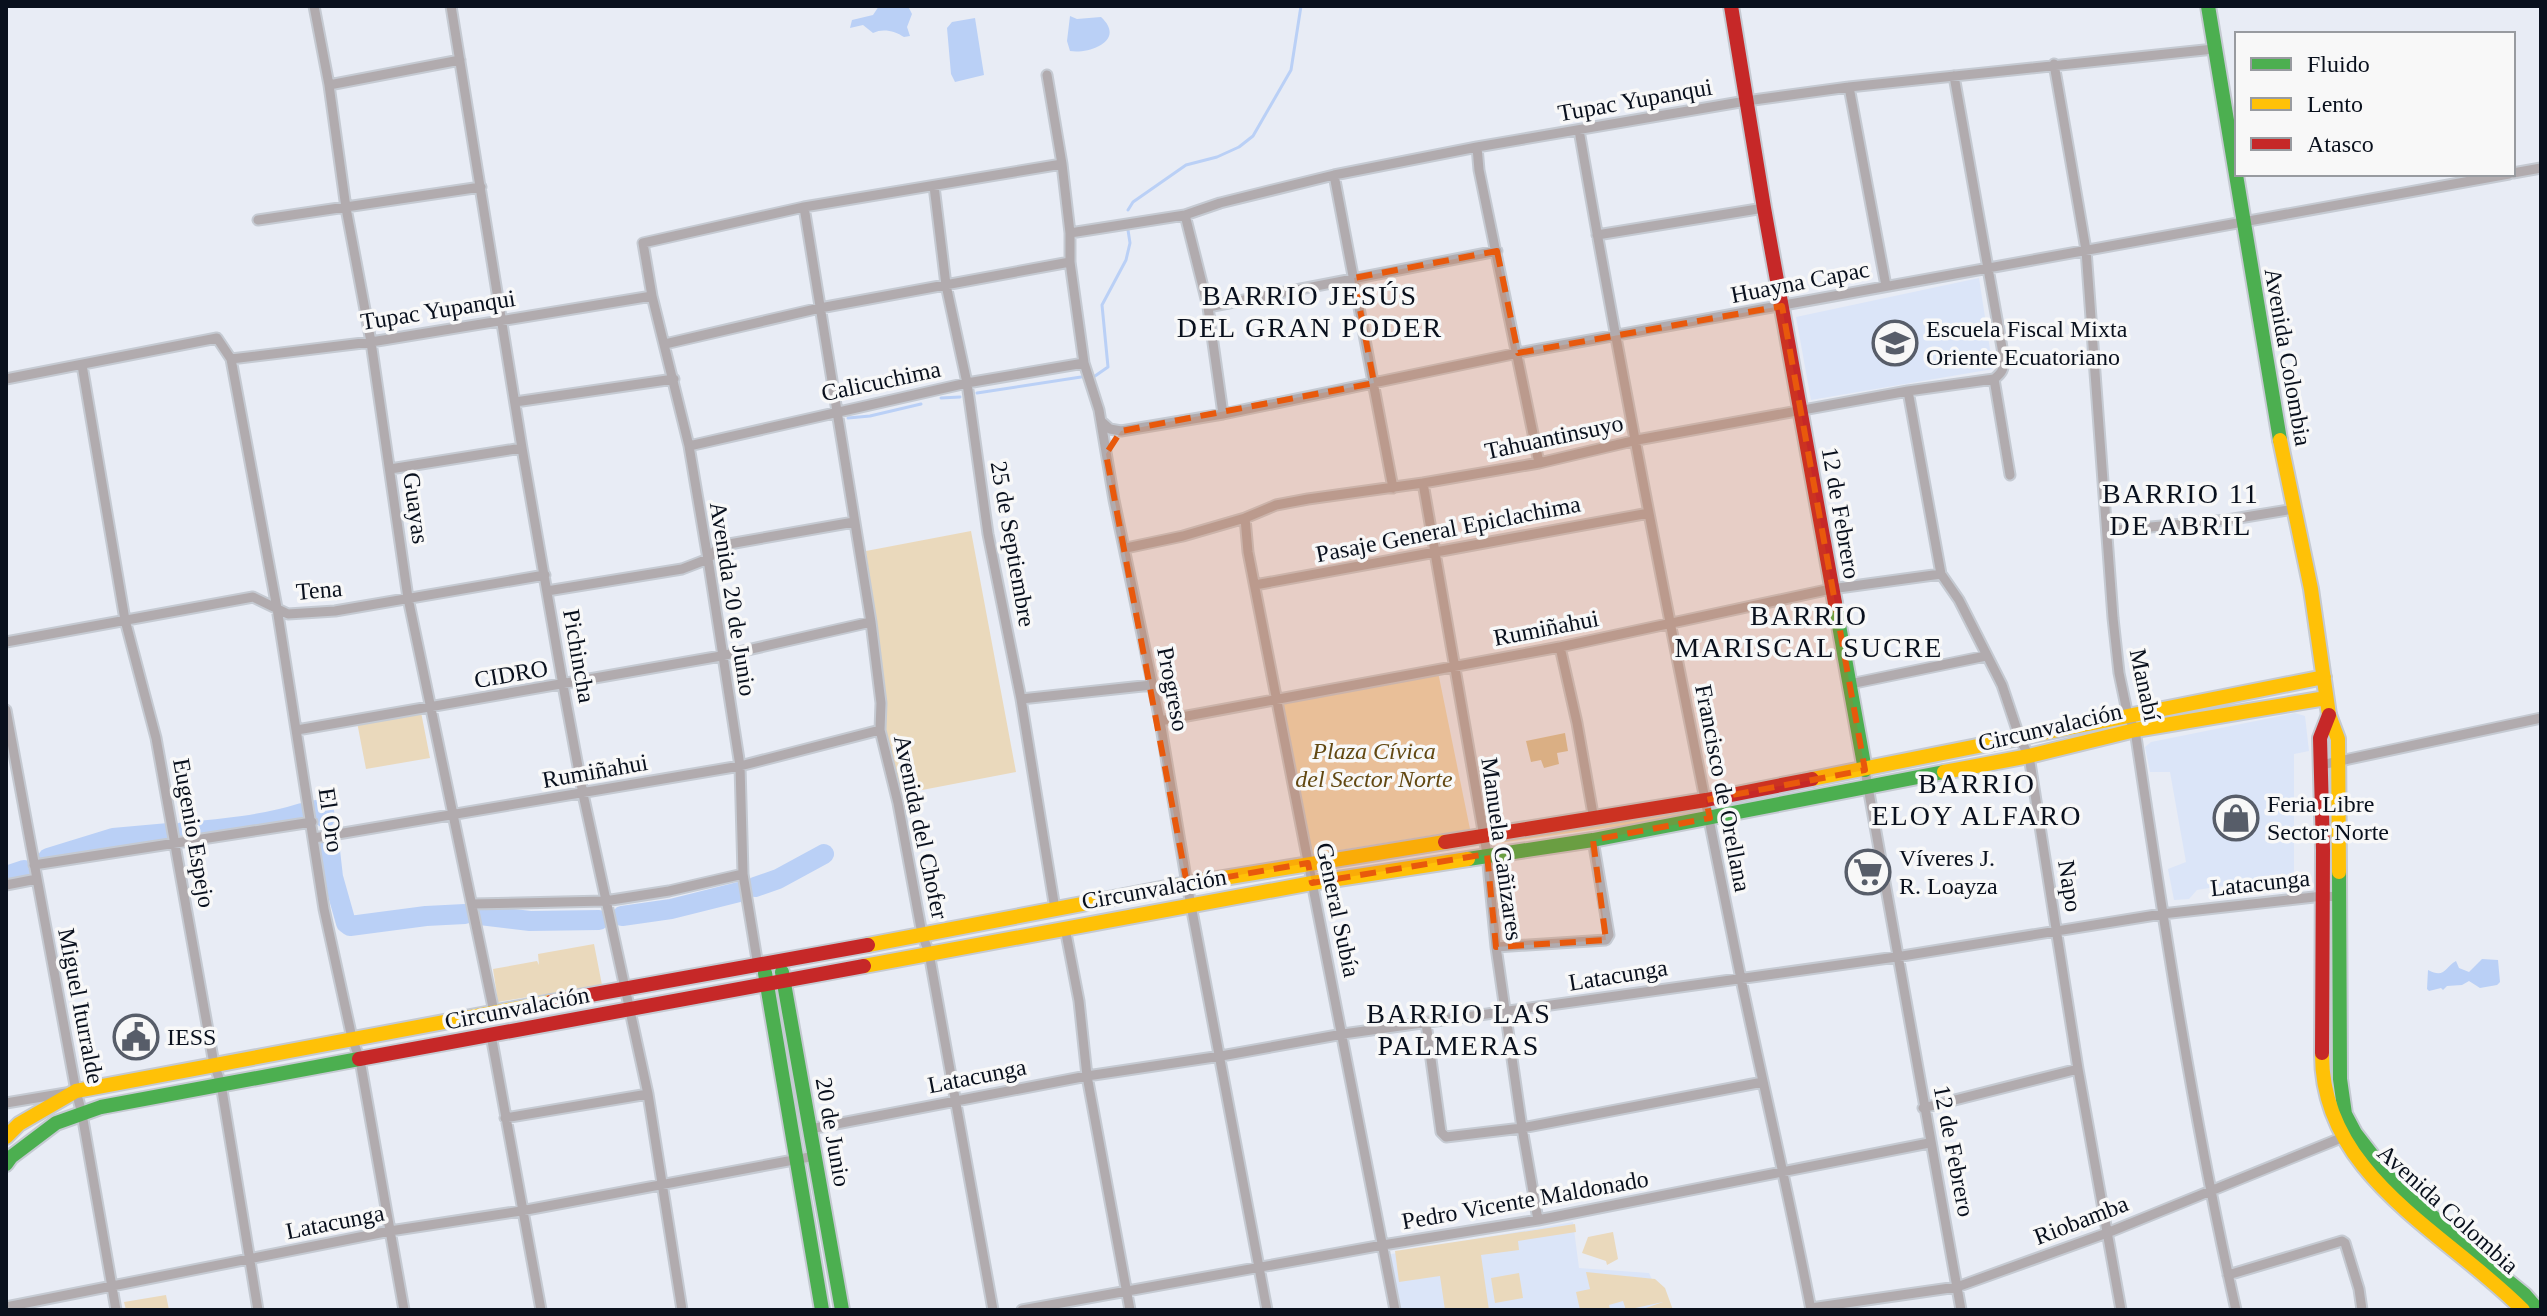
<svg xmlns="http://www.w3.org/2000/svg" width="2547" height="1316" font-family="'Times New Roman',serif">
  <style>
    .built { fill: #dbe5f8 }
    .green { fill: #ead9bc }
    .forest { fill: #d8c5a3 }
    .water { fill: #bad0f6 }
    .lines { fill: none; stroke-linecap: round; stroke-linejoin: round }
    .stream { stroke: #bad0f6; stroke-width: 3 }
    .river { stroke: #bad0f6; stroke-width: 20 }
    .street-casing { stroke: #c5cad2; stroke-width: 13 }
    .fast-casing { stroke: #c5cad2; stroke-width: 18 }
    .slow-casing { stroke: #c5cad2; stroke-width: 18 }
    .jam-casing { stroke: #c5cad2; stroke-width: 18 }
    .street { stroke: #b1abae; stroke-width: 9 }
    .fast { stroke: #4caf50; stroke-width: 14 }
    .slow { stroke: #ffc107; stroke-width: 14 }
    .jam { stroke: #c62828; stroke-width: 14 }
    .marked { fill: #e8590c; fill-opacity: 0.2; stroke: #e8590c; stroke-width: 6; stroke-dasharray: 16 10; stroke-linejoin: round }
    .labels { text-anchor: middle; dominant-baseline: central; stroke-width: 7; stroke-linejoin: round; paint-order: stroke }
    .street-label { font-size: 24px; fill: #09101d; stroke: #f8f8f8 }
    .poi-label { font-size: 24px; fill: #09101d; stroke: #f8f8f8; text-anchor: start }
    .park-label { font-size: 24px; font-style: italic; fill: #624812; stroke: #f8f8f8 }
    .quarter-label { font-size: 28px; letter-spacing: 2px; fill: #09101d; stroke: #f8f8f8 }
  </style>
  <rect width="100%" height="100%" fill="#e8ecf5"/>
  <!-- built -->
  <path class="built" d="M 1979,278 L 1993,369 L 1811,400 L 1796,317 Z
    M 2295,713 L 2305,716 L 2309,751 L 2294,754 L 2294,874 L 2197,890 L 2189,899 L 2174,900 L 2168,869 L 2186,862 L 2170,772 L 2150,772 L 2145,747 L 2151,742 Z
    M 1573,1222 L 1579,1268 L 1649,1273 L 1666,1310 L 1397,1310 L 1386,1255 Z"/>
  <!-- green -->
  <path class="green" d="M 971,531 L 1016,772 L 896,795 L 880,721 L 886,702 L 866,551 Z
    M 1438,672 L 1470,829 L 1310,855 L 1279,702 Z
    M 421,712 L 430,758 L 366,769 L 357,722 Z
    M 1698,803 L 1702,814 L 1499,843 L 1498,834 Z
    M 594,944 L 602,985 L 498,1002 L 493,969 L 537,961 L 539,965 L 538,954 Z
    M 1575,1224 L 1576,1232 L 1518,1241 L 1519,1250 L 1481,1255 L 1489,1310 L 1445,1310 L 1440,1276 L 1399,1282 L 1395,1251 Z
    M 1613,1232 L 1618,1259 L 1607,1265 L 1606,1261 L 1582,1253 L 1588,1237 Z
    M 1586,1272 L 1655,1279 L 1665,1288 L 1673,1310 L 1640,1310 L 1663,1302 L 1626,1310 L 1623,1301 L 1609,1305 L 1610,1310 L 1580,1310 L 1576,1292 L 1590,1289 Z
    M 1519,1273 L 1523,1298 L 1495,1303 L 1491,1278 Z
    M 166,1295 L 169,1310 L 126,1310 L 124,1302 Z"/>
  <!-- forest -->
  <path class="forest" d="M 1565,733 L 1568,751 L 1557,753 L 1559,764 L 1544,768 L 1541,760 L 1531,762 L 1526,741 Z"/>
  <!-- water -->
  <path class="water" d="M 879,6 L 908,6 L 912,14 L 907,27 L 910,36 L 904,37 C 895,31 883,28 873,33 L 863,25 L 850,28 L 852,20 L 873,15 Z
    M 1070,16 L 1077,19 L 1101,17 C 1126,40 1091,54 1070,51 L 1067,41 Z
    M 975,18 L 984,75 L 955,82 L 951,74 L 947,28 L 952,22 Z
    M 2482,959 L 2498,960 L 2500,982 L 2497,985 L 2480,988 L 2469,981 L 2462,985 L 2447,986 L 2443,990 L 2441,988 L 2429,991 L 2427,989 L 2428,970 C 2445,979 2445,967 2456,961 L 2459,968 L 2469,972 Z"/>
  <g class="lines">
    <!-- stream -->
    <path class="stream" d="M 1128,210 L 1133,202 L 1186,165 L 1217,157 L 1239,147 L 1253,136 L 1291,70 L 1301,6
      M 1095,376 L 1108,367 L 1102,305 L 1126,260 L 1130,243 L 1128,230
      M 977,393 L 1081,377
      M 941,398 L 960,397
      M 848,418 L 870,416 L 921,404"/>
    <!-- river -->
    <path class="river" d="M 316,810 L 324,811 L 325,818
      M 183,832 C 223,829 264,825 302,813
      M 329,842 L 333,877 L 346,923 L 350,926 L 426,916 L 465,914
      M 48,858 L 113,838 L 169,833
      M 6,876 L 24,870
      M 755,887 L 778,879 L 824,854
      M 480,915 L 530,921 L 599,920
      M 622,916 L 671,909 L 739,892"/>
    <!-- street casing -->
    <g class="street-casing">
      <path id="street" d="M 314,6 L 329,85 L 346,208 L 371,342 L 408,598 L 494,1012
        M 451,6 L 522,448 L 563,685 L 583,794 L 648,1094 L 682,1310
        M 2054,64 L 2086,250 L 2113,618 L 2119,673 L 2128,716 L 2135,730 C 2164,924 2193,1119 2236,1310
        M 1047,75 L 1062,164 L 1070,233 L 1070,262 L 1084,363 L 1099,410 L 1114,500 L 1160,721 L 1187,884 L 1267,1310
        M 1954,76 L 2004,359 C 2004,369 2002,373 1994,379
        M 329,85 L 460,60
        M 1849,87 L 1886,286
        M 1579,130 C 1628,414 1684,696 1741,979 C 1764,1089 1790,1199 1811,1310
        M 1477,147 L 1479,170 L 1539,463
        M 2513,173 L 2541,168
        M 1334,175 L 1393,488
        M 934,186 L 946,285 L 967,383 L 988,534 L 1021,699 L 1055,909
        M 804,207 L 871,622 L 881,703 L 880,730 L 898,803 L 922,934 L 929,953 L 993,1310
        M 1185,215 L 1208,307 L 1223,414
        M 258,220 L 481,187
        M 1070,233 L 1185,215 L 1220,203 L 1334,175 L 1477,147 L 1746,101 L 1849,87 L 2214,49
        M 1597,235 L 1764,208
        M 1208,307 L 1497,251
        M 665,344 L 820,308 L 1070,262
        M 231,359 L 371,342 L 652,296
        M 82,365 L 125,620 L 156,738 L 214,1064 L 221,1084 L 258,1310
        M 6,379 L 217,338 L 231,359 L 277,608 L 324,909 L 352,1038 L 360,1060 L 404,1310
        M 1994,379 L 2010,475
        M 1908,391 L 1941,574 L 1959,600 L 2002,685 L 2020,739 L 2029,756 L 2078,1069 L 2121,1310
        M 515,402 L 674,379
        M 1101,421 L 1110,429 L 1121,431 L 1223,414 L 1518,353 L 2509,174
        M 689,446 L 967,383 L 1084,363
        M 390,469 L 522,448
        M 1423,483 L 1487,854 L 1496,947 L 1522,1128 L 1538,1220
        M 1245,518 L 1248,552 L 1395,1310
        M 2107,531 L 2227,520 L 2294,509
        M 1126,548 L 1183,536 L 1245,518 L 1276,505 L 1308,499 L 1423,483 L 1539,463 L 1637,440 L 1908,391 L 1994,379
        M 1255,585 C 1387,562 1517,536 1649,513
        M 547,591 L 682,569 L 708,559 L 717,549 L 729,544 L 854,522
        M 6,642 L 253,597 L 288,614 L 335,611 L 545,575
        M 1560,647 L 1577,723 L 1594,820
        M 1850,684 L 1986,656
        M 1021,699 L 1152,685
        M 6,710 L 76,1091 L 82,1114 L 116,1310
        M 1160,721 L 1560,647 L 1831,589 L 1941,574
        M 297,730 L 721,656 L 871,622
        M 2321,765 L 2541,718
        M 1865,770 L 1961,1310
        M 314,838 L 740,766 L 880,730
        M 34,865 L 312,822
        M 6,885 L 37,879
        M 472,904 L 605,901 L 669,891 L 743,874
        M 1065,928 L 1079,1001 L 1087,1076 L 1130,1310
        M 1496,947 L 1606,940 L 1609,935 L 1593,840
        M 758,966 L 743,874 L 740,766 L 708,559 L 689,446 L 652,296 L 643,243 L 804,207 L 1062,164
        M 1426,1023 L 1441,1132 L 1446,1137 L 1522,1128 L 1763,1082
        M 491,1035 L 541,1310
        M 6,1103 L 66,1093
        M 1923,1108 L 2078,1069
        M 505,1118 L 648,1094
        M 810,1129 L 1087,1076 L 1221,1056 L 1343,1034 L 1896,957 L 2162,914 L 2323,896 L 2339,897
        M 2228,1275 L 2342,1241 L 2345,1243 L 2359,1289 L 2362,1310
        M 6,1307 L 390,1231 L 521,1211 L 815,1156
        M 1811,1308 L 1957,1287 L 2107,1233 L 2346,1136
        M 1022,1310 L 1383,1245 L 1538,1220 L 1929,1143"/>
    </g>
    <!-- fast casing -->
    <g class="fast-casing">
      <path id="fast" d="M 2208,6 L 2280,440
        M 1835,603 L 1865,770
        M 1468,859 L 1593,840 L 1944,772
        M 2339,872 L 2340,1079 L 2345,1114 L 2355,1133 L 2389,1177 L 2464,1245 L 2525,1295 L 2538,1310
        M 782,972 L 842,1310
        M 765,973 L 822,1310
        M 6,1164 L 11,1157 L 56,1123 L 101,1107 L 359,1059"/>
    </g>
    <!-- slow casing -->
    <g class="slow-casing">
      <path id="slow" d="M 2280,440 L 2311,589 L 2329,715 L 2338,739 L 2339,872
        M 1944,772 L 2029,756 L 2135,730 L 2326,698
        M 1812,779 L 2324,677
        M 868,945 L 1187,884 L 1445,842
        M 864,966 L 1312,883 L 1468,859
        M 2322,1053 C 2321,1176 2446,1232 2523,1310
        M 6,1137 L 19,1124 L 76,1091 L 551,1002"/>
    </g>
    <!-- jam casing -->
    <g class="jam-casing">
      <path id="jam" d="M 1731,6 L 1764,208 L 1835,603
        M 1445,842 L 1706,800 L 1812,779
        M 551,1002 L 868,945
        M 2322,1053 L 2323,850 L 2320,738 L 2329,715
        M 359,1059 L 864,966"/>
    </g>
    <!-- street -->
    <use href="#street" class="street"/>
    <!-- fast -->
    <use href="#fast" class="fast"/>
    <!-- slow -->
    <use href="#slow" class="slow"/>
    <!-- jam -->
    <use href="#jam" class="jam"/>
  </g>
  <!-- marked area -->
  <path class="marked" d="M 1497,251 L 1518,353 L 1782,306 L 1865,770 L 1706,800 L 1710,818 L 1593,840 L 1606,940 L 1496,947 L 1487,854 L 1312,883 L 1308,863 L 1187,884 L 1106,454 L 1121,431 L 1374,383 L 1354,278 Z"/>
  <!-- icons -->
  <defs>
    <g id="school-ring" transform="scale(2.3)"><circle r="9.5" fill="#f8f8f8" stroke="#575d69" stroke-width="1.5"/><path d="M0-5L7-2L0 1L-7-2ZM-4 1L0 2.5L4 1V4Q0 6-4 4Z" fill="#575d69"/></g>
    <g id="shop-ring" transform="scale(2.3)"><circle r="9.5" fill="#f8f8f8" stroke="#575d69" stroke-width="1.5"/><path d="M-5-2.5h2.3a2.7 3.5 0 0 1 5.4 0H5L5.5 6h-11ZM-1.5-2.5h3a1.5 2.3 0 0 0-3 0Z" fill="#575d69"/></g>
    <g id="supermarket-ring" transform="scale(2.3)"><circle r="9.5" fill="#f8f8f8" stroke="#575d69" stroke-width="1.5"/><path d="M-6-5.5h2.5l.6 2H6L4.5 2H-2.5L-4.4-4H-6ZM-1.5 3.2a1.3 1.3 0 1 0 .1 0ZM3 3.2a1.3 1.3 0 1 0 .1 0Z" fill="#575d69"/></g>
    <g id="civic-ring" transform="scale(2.3)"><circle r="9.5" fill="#f8f8f8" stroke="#575d69" stroke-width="1.5"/><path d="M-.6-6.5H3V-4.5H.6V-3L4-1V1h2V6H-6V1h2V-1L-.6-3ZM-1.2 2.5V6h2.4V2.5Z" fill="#575d69"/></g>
  </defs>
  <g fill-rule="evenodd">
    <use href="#school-ring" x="1895" y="343"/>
    <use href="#shop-ring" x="2236" y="818"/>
    <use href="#supermarket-ring" x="1868" y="872"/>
    <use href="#civic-ring" x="136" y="1037"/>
  </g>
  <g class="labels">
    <!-- street labels -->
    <g class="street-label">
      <text transform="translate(1635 100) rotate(-10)">Tupac Yupanqui</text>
      <text transform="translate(1800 282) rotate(-11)">Huayna Capac</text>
      <text transform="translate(438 310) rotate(-9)">Tupac Yupanqui</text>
      <text transform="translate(2288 357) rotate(80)">Avenida Colombia</text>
      <text transform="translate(881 381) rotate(-12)">Calicuchima</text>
      <text transform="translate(1554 437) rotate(-12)">Tahuantinsuyo</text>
      <text transform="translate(416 508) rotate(82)">Guayas</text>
      <text transform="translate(1841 513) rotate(80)">12 de Febrero</text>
      <text transform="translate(1448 529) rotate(-11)">Pasaje General Epiclachima</text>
      <text transform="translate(1013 544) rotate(80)">25 de Septiembre</text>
      <text transform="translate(319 590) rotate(-5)">Tena</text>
      <text transform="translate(733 599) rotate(81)">Avenida 20 de Junio</text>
      <text transform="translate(1546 628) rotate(-11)">Rumiñahui</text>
      <text transform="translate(579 656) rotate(80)">Pichincha</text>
      <text transform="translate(511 674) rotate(-10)">CIDRO</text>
      <text transform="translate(2145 685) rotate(78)">Manabí</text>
      <text transform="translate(1173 689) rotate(79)">Progreso</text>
      <text transform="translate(2050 727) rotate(-13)">Circunvalación</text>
      <text transform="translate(595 771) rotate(-10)">Rumiñahui</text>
      <text transform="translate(1723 788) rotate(79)">Francisco de Orellana</text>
      <text transform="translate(331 820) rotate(82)">El Oro</text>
      <text transform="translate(921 827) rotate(78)">Avenida del Chofer</text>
      <text transform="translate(194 833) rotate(80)">Eugenio Espejo</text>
      <text transform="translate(1502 849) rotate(82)">Manuela Cañizares</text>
      <text transform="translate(2260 883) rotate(-6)">Latacunga</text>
      <text transform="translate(2070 886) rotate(81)">Napo</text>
      <text transform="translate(1154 889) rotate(-10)">Circunvalación</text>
      <text transform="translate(1338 910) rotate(78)">General Subía</text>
      <text transform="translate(1618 975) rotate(-9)">Latacunga</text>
      <text transform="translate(81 1006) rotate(79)">Miguel Iturralde</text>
      <text transform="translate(517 1008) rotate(-11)">Circunvalación</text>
      <text transform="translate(977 1076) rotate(-11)">Latacunga</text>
      <text transform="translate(833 1132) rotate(80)">20 de Junio</text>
      <text transform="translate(1954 1151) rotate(79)">12 de Febrero</text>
      <text transform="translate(1525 1200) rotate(-10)">Pedro Vicente Maldonado</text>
      <text transform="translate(2448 1209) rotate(42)">Avenida Colombia</text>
      <text transform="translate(2081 1220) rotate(-21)">Riobamba</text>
      <text transform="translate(335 1222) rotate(-11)">Latacunga</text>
    </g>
    <!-- poi labels -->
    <g class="poi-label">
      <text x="1926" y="329">Escuela Fiscal Mixta<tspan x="1926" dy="28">Oriente Ecuatoriano</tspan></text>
      <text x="2267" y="804">Feria Libre<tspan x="2267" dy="28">Sector Norte</tspan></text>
      <text x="1899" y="858">Víveres J.<tspan x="1899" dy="28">R. Loayza</tspan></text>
      <text x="167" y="1037">IESS</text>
    </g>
    <!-- park labels -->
    <g class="park-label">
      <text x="1374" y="751">Plaza Cívica<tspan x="1374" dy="28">del Sector Norte</tspan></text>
    </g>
    <!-- quarter labels -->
    <g class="quarter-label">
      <text x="1310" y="295">BARRIO JESÚS<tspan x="1310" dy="32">DEL GRAN PODER</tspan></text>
      <text x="2181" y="493">BARRIO 11<tspan x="2181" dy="32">DE ABRIL</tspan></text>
      <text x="1809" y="615">BARRIO<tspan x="1809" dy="32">MARISCAL SUCRE</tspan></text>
      <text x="1977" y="783">BARRIO<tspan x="1977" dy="32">ELOY ALFARO</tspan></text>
      <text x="1459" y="1013">BARRIO LAS<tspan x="1459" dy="32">PALMERAS</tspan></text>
    </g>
  </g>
  <!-- border -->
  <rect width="2547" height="1316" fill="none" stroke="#09101d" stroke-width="16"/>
  <!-- legend -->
  <rect x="2235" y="32" width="280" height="144" fill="#f8f8f8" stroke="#989ba0" stroke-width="2"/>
  <rect x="2251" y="58" width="40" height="12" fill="#4caf50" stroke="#989ba0" stroke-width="2"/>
  <text x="2307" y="72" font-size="24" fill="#09101d">Fluido</text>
  <rect x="2251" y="98" width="40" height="12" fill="#ffc107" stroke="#989ba0" stroke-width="2"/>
  <text x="2307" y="112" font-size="24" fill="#09101d">Lento</text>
  <rect x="2251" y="138" width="40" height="12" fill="#c62828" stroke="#989ba0" stroke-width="2"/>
  <text x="2307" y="152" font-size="24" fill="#09101d">Atasco</text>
</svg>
